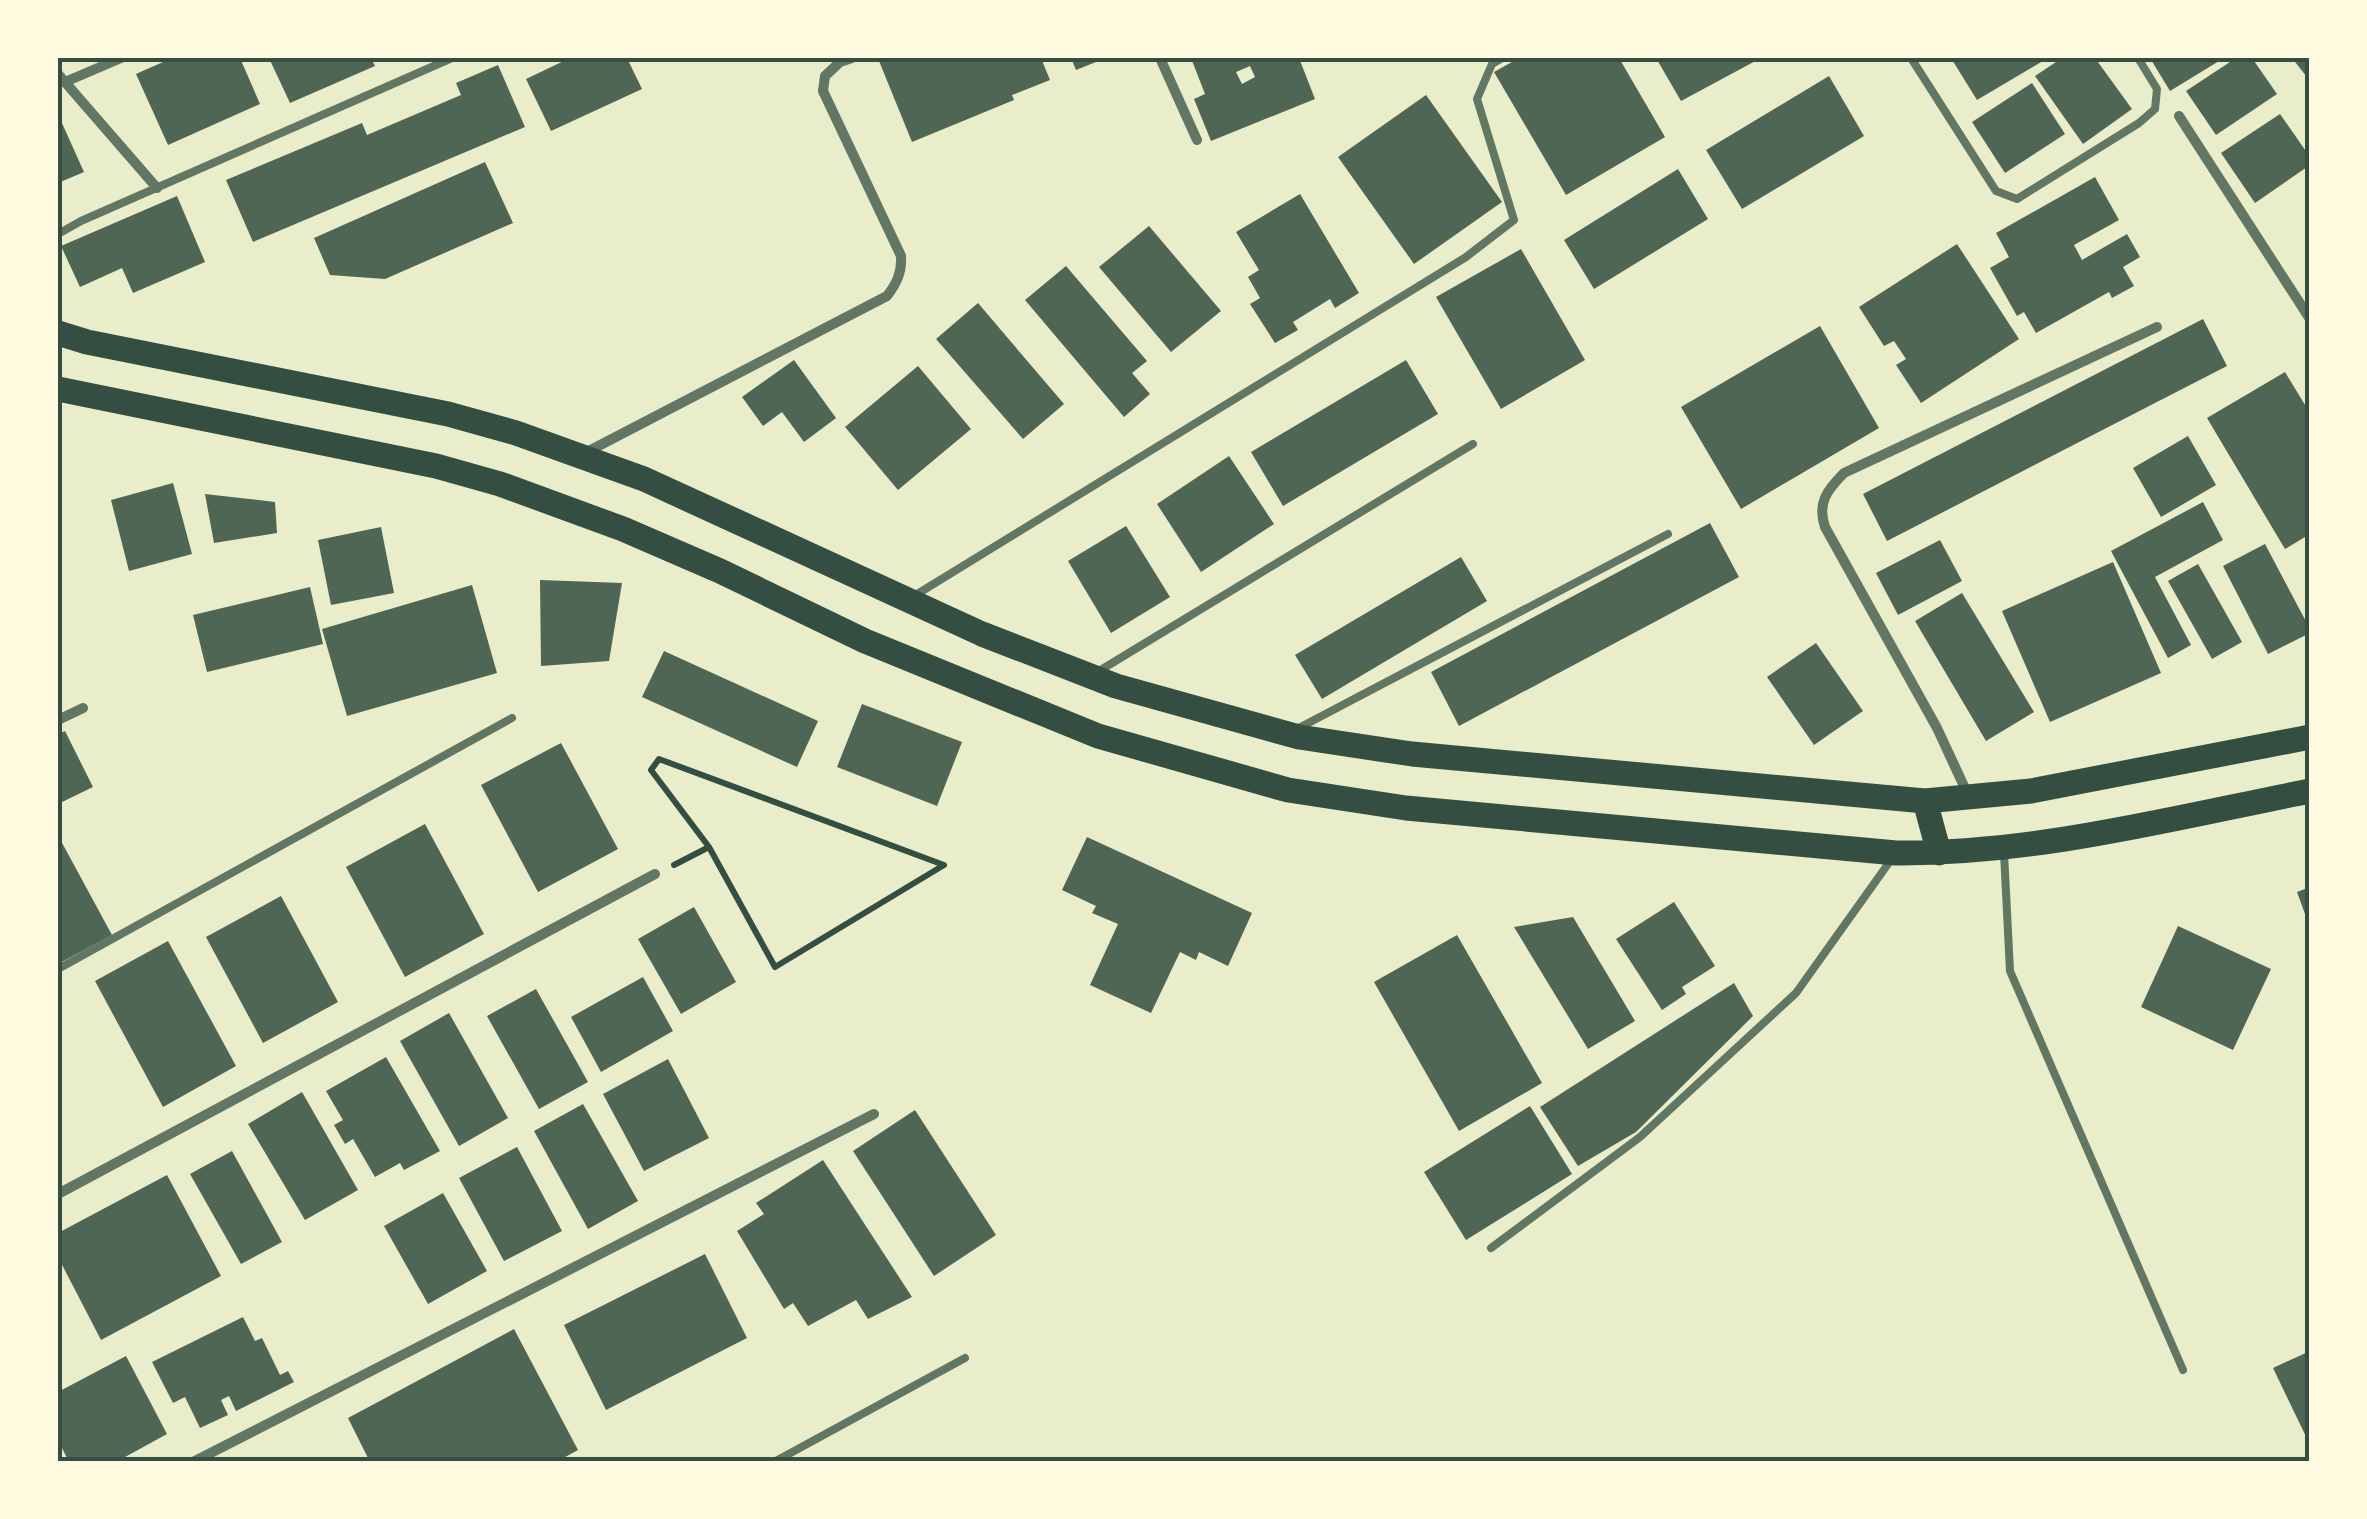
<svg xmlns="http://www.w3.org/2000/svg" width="2367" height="1519" font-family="Poppins,sans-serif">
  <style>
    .building { fill: #4f6655; fill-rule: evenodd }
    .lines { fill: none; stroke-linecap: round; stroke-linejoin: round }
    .path { stroke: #344e41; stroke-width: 6 }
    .service { stroke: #617663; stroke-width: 8 }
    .minor { stroke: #617663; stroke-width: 10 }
    .primary { stroke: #344e41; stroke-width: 25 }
    .neatline { fill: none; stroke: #344e41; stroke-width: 4 }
  </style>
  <rect width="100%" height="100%" fill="#e9edc9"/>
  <!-- building -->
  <path class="building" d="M 172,58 L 240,58 L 260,104 L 168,145 L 136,74 Z
    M 269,58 L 371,58 L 375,66 L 290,103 Z
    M 570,58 L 627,58 L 642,89 L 551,131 L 526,79 Z
    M 887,58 L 1041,58 L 1050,80 L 1012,95 L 1014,100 L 912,142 L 879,61 Z
    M 1071,58 L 1106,58 L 1076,70 Z
    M 1191,58 L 1299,58 L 1315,99 L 1211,141 L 1194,99 L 1205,94 ZM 1250,66 L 1255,77 L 1242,84 L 1236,72 Z
    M 1519,58 L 1619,58 L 1665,137 L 1566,195 L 1494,72 Z
    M 1656,58 L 1761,58 L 1681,101 Z
    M 1951,58 L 2048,58 L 1977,100 Z
    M 2062,58 L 2095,58 L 2132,109 L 2083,144 L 2035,76 Z
    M 2150,58 L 2224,58 L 2170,91 Z
    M 2236,58 L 2252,58 L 2277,94 L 2216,135 L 2186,91 Z
    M 2292,58 L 2310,58 L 2310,81 Z
    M 498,65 L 525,127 L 253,242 L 226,180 L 362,123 L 367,135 L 461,95 L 456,83 Z
    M 1829,76 L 1864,136 L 1742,209 L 1706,150 Z
    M 2032,83 L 2065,134 L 2005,173 L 1972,122 Z
    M 1426,95 L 1502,202 L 1414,264 L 1338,157 Z
    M 2280,114 L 2310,157 L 2310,165 L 2255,203 L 2221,153 Z
    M 61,121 L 84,172 L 58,183 L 58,122 Z
    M 485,162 L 513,223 L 385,279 L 330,275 L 314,238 Z
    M 1678,169 L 1708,219 L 1594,289 L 1564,240 Z
    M 2095,177 L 2119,220 L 2074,245 L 2082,260 L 2127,234 L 2140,257 L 2123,267 L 2134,286 L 2112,298 L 2109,292 L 2036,333 L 2024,312 L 2017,316 L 1990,268 L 2009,257 L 1996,233 Z
    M 1300,194 L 1359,293 L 1335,308 L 1330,299 L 1293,322 L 1298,330 L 1275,343 L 1250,304 L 1260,298 L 1248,277 L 1259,270 L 1236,232 Z
    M 177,196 L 205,262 L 133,293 L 122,268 L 80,287 L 61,246 Z
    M 1149,226 L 1221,311 L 1171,352 L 1099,267 Z
    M 1957,244 L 2019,339 L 1921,403 L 1896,365 L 1906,359 L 1894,341 L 1884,346 L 1859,307 Z
    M 1521,249 L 1585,360 L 1501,409 L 1436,297 Z
    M 1066,266 L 1147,361 L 1132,373 L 1150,394 L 1124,417 L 1025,300 Z
    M 978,303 L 1064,404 L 1023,439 L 936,339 Z
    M 2203,319 L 2227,366 L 1887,541 L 1863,494 Z
    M 1820,326 L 1879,428 L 1741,509 L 1681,407 Z
    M 794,360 L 836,418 L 804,442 L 782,412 L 763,426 L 742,397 Z
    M 1406,360 L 1438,414 L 1283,506 L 1251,452 Z
    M 918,366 L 971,429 L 898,490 L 845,427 Z
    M 2285,372 L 2310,413 L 2310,534 L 2285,549 L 2207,418 Z
    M 2188,436 L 2216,485 L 2161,517 L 2133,468 Z
    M 1229,456 L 1274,524 L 1201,572 L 1157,504 Z
    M 173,483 L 192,554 L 129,571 L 111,500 Z
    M 205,494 L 275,502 L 277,533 L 214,543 Z
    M 2203,502 L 2223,540 L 2155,577 L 2191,645 L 2168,658 L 2111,551 Z
    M 1710,523 L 1739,577 L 1459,726 L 1431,672 Z
    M 1126,526 L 1170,597 L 1111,633 L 1068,561 Z
    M 381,527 L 394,593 L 331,605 L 318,540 Z
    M 1940,540 L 1962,581 L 1898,615 L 1876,573 Z
    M 2265,544 L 2310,629 L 2310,633 L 2268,654 L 2223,566 Z
    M 1461,557 L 1487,601 L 1322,699 L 1295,655 Z
    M 2113,562 L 2161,673 L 2050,722 L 2002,611 Z
    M 2198,564 L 2242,642 L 2212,659 L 2168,581 Z
    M 540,580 L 622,583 L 609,661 L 541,666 Z
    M 472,585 L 497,673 L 347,716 L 322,629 Z
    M 310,587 L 323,644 L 207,672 L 193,615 Z
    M 1962,593 L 2034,712 L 1986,741 L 1915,621 Z
    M 1816,643 L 1863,711 L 1814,745 L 1767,677 Z
    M 664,651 L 818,721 L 797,767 L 642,697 Z
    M 862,704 L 962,742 L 937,806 L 837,767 Z
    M 65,731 L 93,787 L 58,804 L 58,734 Z
    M 561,743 L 618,849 L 538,892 L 481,785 Z
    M 425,824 L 484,934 L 405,977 L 346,867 Z
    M 1087,837 L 1252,913 L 1228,966 L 1199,952 L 1196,960 L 1180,952 L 1151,1013 L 1090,985 L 1118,924 L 1092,913 L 1096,906 L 1062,890 Z
    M 61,841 L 112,935 L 58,964 L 58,843 Z
    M 2310,887 L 2310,925 L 2309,925 L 2297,892 Z
    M 281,896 L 338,1002 L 263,1043 L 206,937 Z
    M 1674,902 L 1715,966 L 1682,987 L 1686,994 L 1662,1010 L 1616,939 Z
    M 694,907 L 736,982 L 681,1014 L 638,939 Z
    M 1573,917 L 1635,1021 L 1588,1049 L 1514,927 Z
    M 2178,926 L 2271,969 L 2233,1050 L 2141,1007 Z
    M 1457,935 L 1542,1083 L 1459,1131 L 1374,982 Z
    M 168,941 L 236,1066 L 163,1107 L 95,981 Z
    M 643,977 L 673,1031 L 601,1072 L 571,1017 Z
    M 1734,983 L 1753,1016 L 1636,1132 L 1578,1166 L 1540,1107 Z
    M 536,989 L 588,1082 L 539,1109 L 487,1016 Z
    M 449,1013 L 508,1118 L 459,1146 L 400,1041 Z
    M 386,1057 L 440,1151 L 404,1170 L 400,1163 L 375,1177 L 353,1139 L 345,1144 L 334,1125 L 343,1120 L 326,1091 Z
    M 668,1059 L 709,1138 L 644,1171 L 603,1094 Z
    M 302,1092 L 358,1190 L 305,1220 L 248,1124 Z
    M 583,1104 L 638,1201 L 588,1229 L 534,1131 Z
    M 1530,1106 L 1572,1174 L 1466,1240 L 1424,1172 Z
    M 915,1110 L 996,1235 L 934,1276 L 853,1151 Z
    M 517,1147 L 562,1231 L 504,1261 L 459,1178 Z
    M 232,1151 L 282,1242 L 241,1264 L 190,1174 Z
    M 823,1160 L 912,1297 L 868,1319 L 856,1300 L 808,1326 L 793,1303 L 784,1309 L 737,1231 L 764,1214 L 756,1203 Z
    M 167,1175 L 221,1276 L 101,1340 L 58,1257 L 58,1233 Z
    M 443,1193 L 487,1271 L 428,1304 L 384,1226 Z
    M 705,1254 L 747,1338 L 606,1410 L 564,1325 Z
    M 243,1317 L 255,1341 L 262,1338 L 280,1375 L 288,1371 L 294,1382 L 236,1411 L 229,1396 L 221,1400 L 228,1415 L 200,1428 L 185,1397 L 173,1403 L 152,1362 Z
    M 514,1329 L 578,1450 L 556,1462 L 370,1462 L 348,1418 Z
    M 2310,1351 L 2310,1445 L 2273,1368 Z
    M 126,1356 L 167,1434 L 116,1462 L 69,1462 L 58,1440 L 58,1392 Z"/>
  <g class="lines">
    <!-- path -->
    <path class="path" d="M 674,865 L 709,847 L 775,967 L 944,865 L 659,759 L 651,770 L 709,847"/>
    <!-- service -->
    <path class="service" d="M 1911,58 L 1996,191 L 2017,199 L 2139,123 L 2155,109 L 2157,89 L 2138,58
      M 58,234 L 81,221 L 452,58
      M 914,596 L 1466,257 L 1514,220 L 1477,99 L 1492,64 L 1502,58
      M 1099,671 L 1473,444
      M 1295,730 L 1668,534
      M 2004,853 L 2010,971 L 2183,1370
      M 58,969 L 512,718
      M 1491,1248 L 1640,1137 L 1796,993 L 1893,857
      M 774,1462 L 965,1358"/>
    <!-- minor -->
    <path class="minor" d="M 1160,58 L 1197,140
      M 58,74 L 157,188
      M 65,82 L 121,58
      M 2179,116 L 2310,319
      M 583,454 L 887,296 C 897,283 902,272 901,256 L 823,91 L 825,76 L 840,62 L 852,58
      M 58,720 L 83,708
      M 1969,797 L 1937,728 L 1825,527 C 1817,503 1827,490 1844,473 L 2157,327
      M 58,1194 L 655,874
      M 193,1462 L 874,1114"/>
    <!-- primary -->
    <path class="primary" d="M 58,333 L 87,342 L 448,414 L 516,433 L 644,479 L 982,634 L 1116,686 L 1299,737 L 1412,754 L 1925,801 L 2031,791 L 2310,737
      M 58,389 L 436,466 L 500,484 L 623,529 L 720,571 L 865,641 L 1098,736 L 1288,790 L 1406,808 L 1896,853 C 2036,854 2173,818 2310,791
      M 1925,801 L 1939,853"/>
  </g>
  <!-- border -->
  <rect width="2367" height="1519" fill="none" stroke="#fefae0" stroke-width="120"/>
  <rect x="60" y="60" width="2247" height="1399" class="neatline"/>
</svg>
